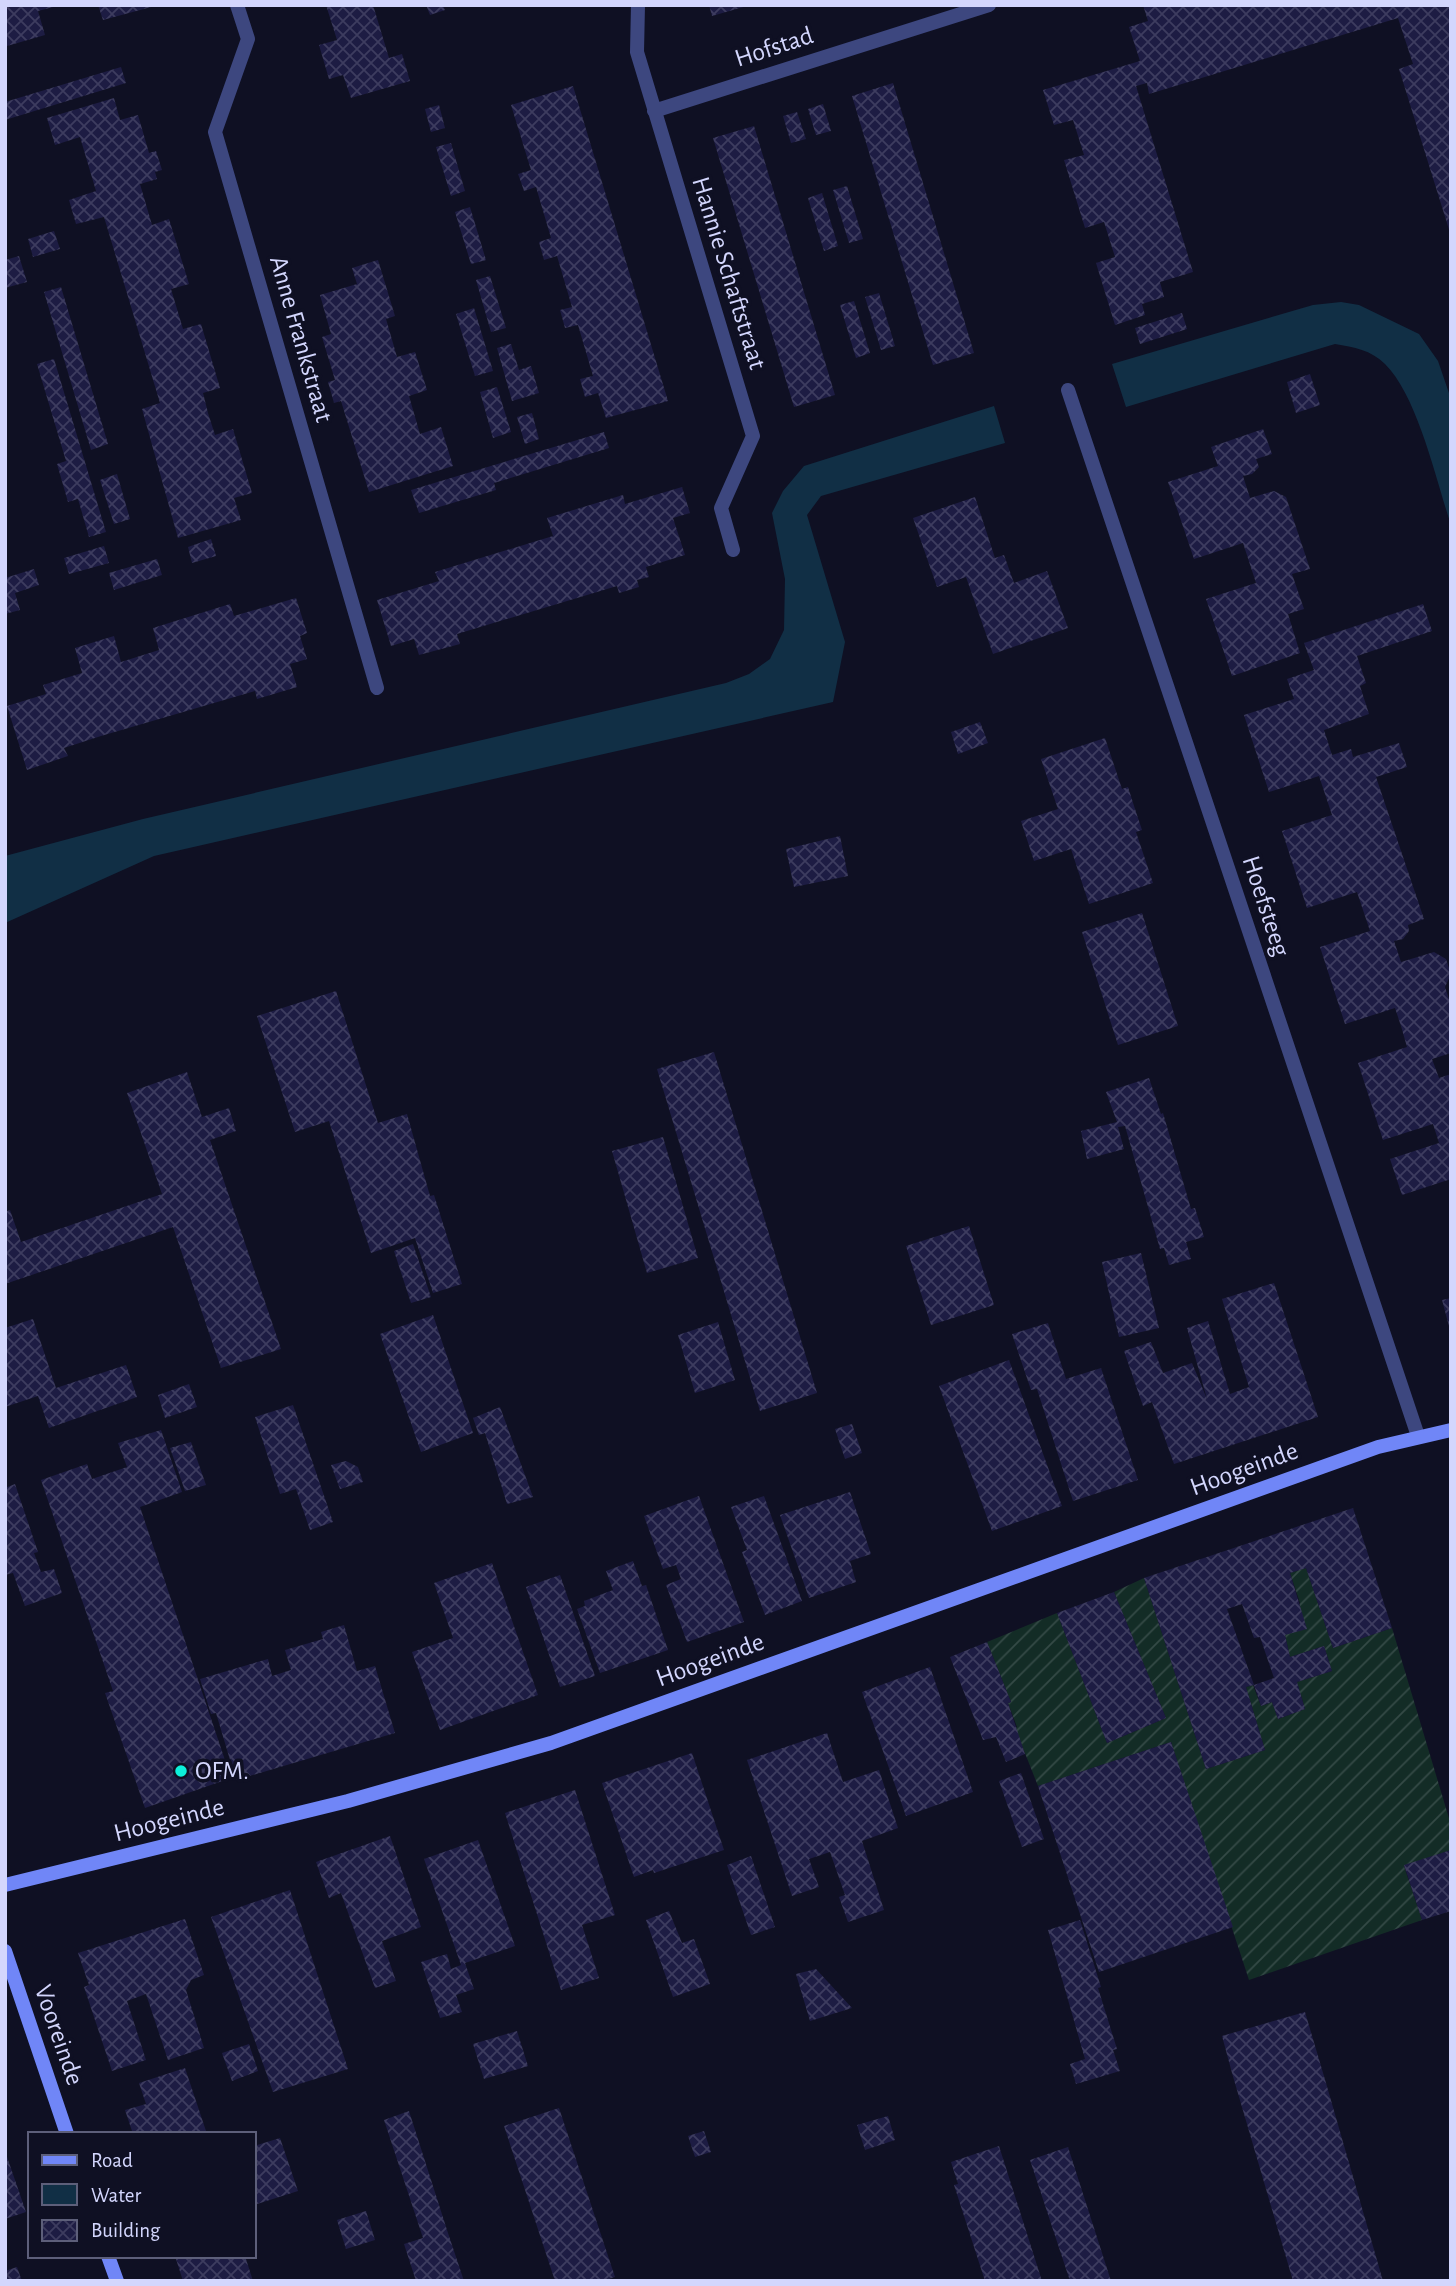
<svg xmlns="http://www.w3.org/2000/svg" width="1456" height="2286" font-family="'Alegreya Sans',sans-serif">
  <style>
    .garden { fill: url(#garden-furrows) }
    .water { fill: #112f45 }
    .building { fill: url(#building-cross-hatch); fill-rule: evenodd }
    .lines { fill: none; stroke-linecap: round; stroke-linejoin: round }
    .minor { stroke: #3d477f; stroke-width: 14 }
    .secondary { stroke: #7086f7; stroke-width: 14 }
    .poi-dot { fill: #0defda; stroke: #0f1023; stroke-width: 2.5 }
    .labels { text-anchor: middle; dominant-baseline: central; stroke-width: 7; stroke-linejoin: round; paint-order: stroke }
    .street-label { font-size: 26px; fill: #d3d6fd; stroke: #0f1023 }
    .poi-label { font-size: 26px; fill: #d3d6fd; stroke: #0f1023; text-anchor: start }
  </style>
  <defs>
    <pattern id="garden-furrows" width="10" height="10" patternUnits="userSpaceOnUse" patternTransform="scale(1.75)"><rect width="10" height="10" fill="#132c26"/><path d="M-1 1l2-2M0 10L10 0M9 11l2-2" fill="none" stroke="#344a46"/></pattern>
    <pattern id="building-cross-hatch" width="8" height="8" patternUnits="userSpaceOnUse" patternTransform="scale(1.75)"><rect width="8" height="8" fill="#1d1c43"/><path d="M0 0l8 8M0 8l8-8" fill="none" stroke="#3d3c5f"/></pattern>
  </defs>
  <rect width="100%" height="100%" fill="#0f1023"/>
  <!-- garden -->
  <path class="garden" d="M 1306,1568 L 1333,1648 L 1392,1628 L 1451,1825 L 1451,1850 L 1404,1866 L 1422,1920 L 1249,1980 L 1171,1742 L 1038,1786 L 1015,1728 L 1017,1727 L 1008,1703 L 1011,1702 L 987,1642 L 1057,1613 L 1107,1743 L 1166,1718 L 1114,1592 L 1144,1578 L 1206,1769 L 1265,1750 L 1246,1687 L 1253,1685 L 1261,1706 L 1272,1702 L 1278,1719 L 1305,1709 L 1297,1682 L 1332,1671 L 1324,1646 L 1290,1657 L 1285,1635 L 1300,1603 L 1290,1573 Z"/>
  <!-- water -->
  <path class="water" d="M 1341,302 L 1359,305 L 1419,334 L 1438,361 L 1451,399 L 1451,525 C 1436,480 1418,397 1385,364 C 1371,350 1354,347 1335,344 L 1126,407 L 1112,364 L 1313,305 Z
    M 994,406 L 1005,443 L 821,496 L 807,515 L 845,642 L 833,702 L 154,856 L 5,923 L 5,856 L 143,819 L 726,683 L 749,674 L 770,659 L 784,630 L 785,579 L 772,513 L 783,491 L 804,466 Z"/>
  <!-- building -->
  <path class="building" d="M 5,5 L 57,5 L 57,6 L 38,11 L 45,35 L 7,46 Z
    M 98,5 L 155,5 L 155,6 L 103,20 Z
    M 326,5 L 373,5 L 389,58 L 402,54 L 410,81 L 351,98 L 343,75 L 329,79 L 319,45 L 337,40 Z
    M 426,5 L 443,5 L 445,10 L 430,15 Z
    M 709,5 L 747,5 L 747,6 L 712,16 Z
    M 1143,5 L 1451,5 L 1451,236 L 1399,69 L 1413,64 L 1398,18 L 1149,94 L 1147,83 L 1136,86 L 1193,272 L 1160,282 L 1164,297 L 1142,304 L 1145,315 L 1115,325 L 1096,263 L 1115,257 L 1104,222 L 1085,228 L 1064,160 L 1084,155 L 1073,120 L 1054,125 L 1043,90 L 1140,61 L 1129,27 L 1148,21 Z
    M 121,67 L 126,83 L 5,120 L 5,102 Z
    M 893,83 L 974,353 L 933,365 L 852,96 Z
    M 573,86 L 668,401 L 606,418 L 598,393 L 585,397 L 580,379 L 593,376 L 578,325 L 565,328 L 560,310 L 572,307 L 557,256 L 544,260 L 539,242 L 551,238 L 536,187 L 524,191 L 521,182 L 518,174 L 531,170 L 511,105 Z
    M 114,98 L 120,120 L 138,115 L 149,153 L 156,151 L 162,170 L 155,172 L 157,179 L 140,184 L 152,225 L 169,219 L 189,284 L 171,289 L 183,329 L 201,324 L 220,388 L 203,393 L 208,413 L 215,435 L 233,429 L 252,493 L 234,498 L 241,520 L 178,538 L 142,409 L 160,403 L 104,217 L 76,224 L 69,200 L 96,191 L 80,137 L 55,145 L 47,118 Z
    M 823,104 L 831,131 L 816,135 L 808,109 Z
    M 439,105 L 445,128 L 431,132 L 425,109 Z
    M 797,112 L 806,139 L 791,143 L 783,116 Z
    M 754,126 L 835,395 L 794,407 L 713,138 Z
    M 451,143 L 465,191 L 451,196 L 436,147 Z
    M 847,186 L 863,239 L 849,243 L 833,190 Z
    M 822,193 L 838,246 L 824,251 L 808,198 Z
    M 470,207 L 486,260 L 471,264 L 455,212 Z
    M 54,231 L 60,249 L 33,257 L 28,239 Z
    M 19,256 L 27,282 L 5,288 L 5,260 Z
    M 378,260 L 395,316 L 386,319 L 397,357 L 415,352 L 427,390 L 409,396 L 420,434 L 441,427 L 453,466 L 369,492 L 341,401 L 334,403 L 328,382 L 335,380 L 322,337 L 331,334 L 320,295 L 357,284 L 352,268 Z
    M 490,276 L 506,328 L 491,332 L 476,280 Z
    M 61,287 L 108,444 L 91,450 L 44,292 Z
    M 879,293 L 895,346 L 881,350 L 865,297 Z
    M 854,301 L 870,353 L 856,358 L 840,305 Z
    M 474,308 L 493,371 L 475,376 L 456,314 Z
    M 1182,313 L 1187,329 L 1140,344 L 1135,328 Z
    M 511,344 L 519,370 L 531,366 L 539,393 L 512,401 L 497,348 Z
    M 54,359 L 106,532 L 89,537 L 78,499 L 68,502 L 57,464 L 66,461 L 37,364 Z
    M 1310,374 L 1320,405 L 1296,413 L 1287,382 Z
    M 497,387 L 511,432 L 493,438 L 480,392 Z
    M 532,413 L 539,439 L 525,444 L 517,417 Z
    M 1263,429 L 1272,454 L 1256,459 L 1259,467 L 1252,474 L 1243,476 L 1250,498 L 1274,491 L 1286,497 L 1310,569 L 1292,574 L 1304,609 L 1288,614 L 1300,653 L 1232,676 L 1206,599 L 1256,583 L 1243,543 L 1194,559 L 1168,482 L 1218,466 L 1211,447 Z
    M 604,432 L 609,448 L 494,483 L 496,490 L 419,513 L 411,490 Z
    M 117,474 L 130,519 L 114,524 L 100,480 Z
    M 682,487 L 690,513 L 673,518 L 685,555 L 646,567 L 649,577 L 637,580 L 639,587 L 619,593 L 617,586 L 457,634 L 460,644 L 419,655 L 414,639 L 391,646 L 377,600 L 439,581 L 435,572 L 553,536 L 547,518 L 623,495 L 625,504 Z
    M 975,497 L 995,558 L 1004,555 L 1014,583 L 1047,571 L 1068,628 L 993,654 L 966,577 L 937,587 L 913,518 Z
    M 211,539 L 216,556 L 192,563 L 188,547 Z
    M 104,546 L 109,563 L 69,574 L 64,558 Z
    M 157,559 L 162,575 L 114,590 L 109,573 Z
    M 34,569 L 39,585 L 15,593 L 20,610 L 5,614 L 5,578 Z
    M 296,598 L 307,633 L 300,636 L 307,659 L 290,664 L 297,687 L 257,699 L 255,691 L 101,736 L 64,748 L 68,756 L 27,770 L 7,706 L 46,694 L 43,685 L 82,673 L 75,648 L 114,636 L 121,662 L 159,650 L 153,628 L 230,604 L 234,616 Z
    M 1423,604 L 1432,631 L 1357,656 L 1366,683 L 1360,686 L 1369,714 L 1324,730 L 1332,755 L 1351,749 L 1353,757 L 1399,743 L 1407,767 L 1376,777 L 1424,919 L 1408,925 L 1409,931 L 1403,939 L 1394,941 L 1401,962 L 1434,952 L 1446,959 L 1451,974 L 1445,987 L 1451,1005 L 1451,1053 L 1432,1059 L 1439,1078 L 1451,1074 L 1451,1179 L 1402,1195 L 1390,1159 L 1439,1143 L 1433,1124 L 1383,1140 L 1358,1063 L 1407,1047 L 1401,1026 L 1395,1008 L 1345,1024 L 1320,947 L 1370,931 L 1357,892 L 1307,908 L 1282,831 L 1332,815 L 1319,776 L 1269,792 L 1244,715 L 1294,699 L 1287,679 L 1314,670 L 1304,643 Z
    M 980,722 L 988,743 L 958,754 L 951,732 Z
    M 1105,738 L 1122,789 L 1128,787 L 1135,809 L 1142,830 L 1136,832 L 1153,883 L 1089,904 L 1071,849 L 1034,861 L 1021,821 L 1058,809 L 1041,759 Z
    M 840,836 L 848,876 L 794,887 L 786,849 Z
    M 1142,913 L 1178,1026 L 1118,1045 L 1082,932 Z
    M 336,991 L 378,1123 L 407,1114 L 430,1196 L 434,1195 L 462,1284 L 433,1293 L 415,1238 L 371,1253 L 329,1121 L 295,1132 L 257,1016 Z
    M 714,1052 L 817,1393 L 760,1411 L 657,1069 Z
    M 187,1072 L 202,1117 L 229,1108 L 236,1131 L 210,1140 L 281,1349 L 221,1368 L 173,1227 L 5,1284 L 5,1212 L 10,1210 L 21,1242 L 162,1194 L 127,1093 Z
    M 1149,1078 L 1161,1114 L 1163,1113 L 1191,1209 L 1195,1208 L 1204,1237 L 1186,1242 L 1191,1259 L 1169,1265 L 1164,1248 L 1160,1249 L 1125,1126 L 1118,1127 L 1124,1149 L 1087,1159 L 1081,1131 L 1117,1122 L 1106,1092 Z
    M 663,1137 L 698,1258 L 647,1273 L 612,1151 Z
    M 969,1226 L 994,1305 L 931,1325 L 906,1246 Z
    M 413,1244 L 431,1297 L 411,1303 L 394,1251 Z
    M 1141,1253 L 1159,1328 L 1119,1337 L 1102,1262 Z
    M 1274,1283 L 1318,1417 L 1174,1464 L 1152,1402 L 1143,1406 L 1124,1351 L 1151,1342 L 1163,1373 L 1192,1363 L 1207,1399 L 1187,1328 L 1208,1321 L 1230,1394 L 1249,1387 L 1222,1299 Z
    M 1451,1298 L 1451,1330 L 1450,1330 L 1442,1300 Z
    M 433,1315 L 473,1433 L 421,1452 L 380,1334 Z
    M 33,1319 L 56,1388 L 126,1365 L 137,1397 L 49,1428 L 38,1396 L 5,1407 L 5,1328 Z
    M 718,1322 L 735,1380 L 695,1393 L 678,1335 Z
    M 1048,1323 L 1066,1379 L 1101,1368 L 1138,1480 L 1073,1501 L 1037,1389 L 1031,1390 L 1012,1334 Z
    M 1009,1360 L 1062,1506 L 992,1531 L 939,1386 Z
    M 189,1384 L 197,1407 L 165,1418 L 158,1395 Z
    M 293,1405 L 333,1522 L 310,1530 L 296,1489 L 280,1494 L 255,1417 Z
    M 500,1407 L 533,1497 L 507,1504 L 485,1433 L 479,1435 L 473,1418 Z
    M 852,1424 L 862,1453 L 845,1459 L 835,1429 Z
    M 161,1430 L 182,1492 L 140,1507 L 231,1778 L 145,1808 L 105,1693 L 113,1691 L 41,1480 L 87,1464 L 92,1479 L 127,1467 L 118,1443 Z
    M 191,1442 L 206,1485 L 185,1491 L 170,1448 Z
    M 346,1461 L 358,1467 L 363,1482 L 340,1489 L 331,1465 Z
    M 15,1484 L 38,1552 L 34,1553 L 41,1572 L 54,1569 L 62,1593 L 25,1606 L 13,1573 L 5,1575 L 5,1488 Z
    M 850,1492 L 871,1554 L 850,1561 L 856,1582 L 809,1598 L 780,1515 Z
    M 699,1496 L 744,1622 L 687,1642 L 666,1585 L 681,1579 L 676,1565 L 663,1569 L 644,1516 Z
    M 764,1496 L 802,1601 L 765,1615 L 742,1552 L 747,1550 L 731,1507 Z
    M 1353,1508 L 1392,1628 L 1333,1648 L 1306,1568 L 1290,1573 L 1307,1629 L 1285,1635 L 1290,1657 L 1324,1646 L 1332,1671 L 1297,1682 L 1305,1709 L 1278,1719 L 1272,1702 L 1261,1706 L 1254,1685 L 1246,1687 L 1265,1750 L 1206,1769 L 1144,1578 ZM 1242,1604 L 1254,1638 L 1260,1637 L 1274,1678 L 1254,1685 L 1227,1609 Z
    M 633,1561 L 642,1586 L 646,1585 L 668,1650 L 600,1673 L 577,1609 L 585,1606 L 584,1601 L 613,1590 L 606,1571 Z
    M 492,1563 L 538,1695 L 440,1730 L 412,1652 L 453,1638 L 434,1583 Z
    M 560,1575 L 595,1676 L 560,1687 L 526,1587 Z
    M 1114,1592 L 1166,1718 L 1107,1743 L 1057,1613 Z
    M 344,1625 L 357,1671 L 375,1666 L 395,1733 L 236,1780 L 216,1713 L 211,1714 L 200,1679 L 268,1659 L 272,1676 L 291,1670 L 285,1650 L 323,1639 L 321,1632 Z
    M 987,1642 L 1011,1702 L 1008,1703 L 1025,1754 L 1006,1762 L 996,1737 L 983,1740 L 950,1657 Z
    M 930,1667 L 973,1792 L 906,1816 L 862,1692 Z
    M 827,1733 L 843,1782 L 879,1770 L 898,1828 L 862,1841 L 884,1910 L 848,1922 L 839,1897 L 845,1895 L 830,1852 L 809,1859 L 819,1887 L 792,1896 L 747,1760 Z
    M 1171,1742 L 1233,1927 L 1099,1972 L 1038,1786 Z
    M 692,1753 L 724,1850 L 654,1873 L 653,1870 L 634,1877 L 602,1783 Z
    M 1021,1773 L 1044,1839 L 1022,1847 L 999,1781 Z
    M 575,1790 L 615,1915 L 582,1925 L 599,1978 L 561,1990 L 505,1813 Z
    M 390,1836 L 421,1927 L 382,1941 L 396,1981 L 375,1988 L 341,1893 L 329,1898 L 316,1862 Z
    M 478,1840 L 515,1946 L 465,1963 L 474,1989 L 456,1995 L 462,2012 L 440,2018 L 421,1962 L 447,1954 L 451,1969 L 461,1965 L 424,1859 Z
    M 1451,1850 L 1451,1911 L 1422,1920 L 1404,1865 Z
    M 751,1856 L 775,1927 L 751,1935 L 727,1865 Z
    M 290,1890 L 348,2069 L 273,2092 L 211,1917 Z
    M 669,1911 L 682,1943 L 694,1939 L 710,1984 L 673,1997 L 646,1920 Z
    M 185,1919 L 204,1975 L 191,1980 L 186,1990 L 204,2048 L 168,2060 L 146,1994 L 127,2001 L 146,2060 L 112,2071 L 84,1987 L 89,1985 L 78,1953 Z
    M 1080,1920 L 1101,1987 L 1098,1988 L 1117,2049 L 1113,2050 L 1120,2071 L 1076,2084 L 1070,2064 L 1085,2059 L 1048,1930 Z
    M 816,1969 L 852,2008 L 810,2021 L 796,1974 Z
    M 1305,2012 L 1326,2083 L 1383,2281 L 1293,2281 L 1232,2073 L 1222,2036 Z
    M 517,2031 L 528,2066 L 484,2079 L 473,2044 Z
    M 249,2044 L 258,2071 L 232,2081 L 222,2053 Z
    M 185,2068 L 207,2134 L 133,2134 L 125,2110 L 146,2104 L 139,2083 Z
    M 559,2108 L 615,2277 L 603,2281 L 555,2281 L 504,2126 Z
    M 409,2111 L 447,2230 L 464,2281 L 416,2281 L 404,2244 L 423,2238 L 384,2120 Z
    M 888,2116 L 895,2140 L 865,2150 L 857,2125 Z
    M 704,2131 L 711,2152 L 695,2157 L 688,2136 Z
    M 280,2138 L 298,2191 L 254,2205 L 254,2146 Z
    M 999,2146 L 1042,2281 L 985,2281 L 954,2185 L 958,2184 L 951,2162 Z
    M 1068,2147 L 1111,2281 L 1070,2281 L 1030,2160 Z
    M 5,2151 L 26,2212 L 5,2219 Z
    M 366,2211 L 375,2240 L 346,2249 L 337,2220 Z
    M 175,2256 L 245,2256 L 253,2281 L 183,2281 Z
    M 17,2267 L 22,2281 L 5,2281 L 5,2271 Z"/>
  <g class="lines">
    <!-- minor -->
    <path class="minor" d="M 237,5 L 248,39 L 215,132 L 377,688
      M 638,5 L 637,52 L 753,436 L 721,508 L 733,550
      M 654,111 L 989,5
      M 1068,390 L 1418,1436"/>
    <!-- secondary -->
    <path class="secondary" d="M 5,1885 L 348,1801 L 551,1743 L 1378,1447 L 1451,1430
      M 5,1951 L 67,2134
      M 108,2256 L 117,2281"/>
  </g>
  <!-- markers -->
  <circle class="poi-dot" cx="181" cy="1771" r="7"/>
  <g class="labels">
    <!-- street labels -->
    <g class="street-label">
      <text transform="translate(774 47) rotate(-18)">Hofstad</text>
      <text transform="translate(729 273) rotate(73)">Hannie Schaftstraat</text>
      <text transform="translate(301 339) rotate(74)">Anne Frankstraat</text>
      <text transform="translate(1266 906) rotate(72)">Hoefsteeg</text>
      <text transform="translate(1244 1469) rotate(-20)">Hoogeinde</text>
      <text transform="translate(710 1660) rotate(-20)">Hoogeinde</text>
      <text transform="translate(169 1820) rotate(-14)">Hoogeinde</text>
      <text transform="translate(59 2035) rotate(71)">Vooreinde</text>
    </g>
    <!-- poi labels -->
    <g class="poi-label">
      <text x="195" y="1771">OFM.</text>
    </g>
  </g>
  <!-- border -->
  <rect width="1456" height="2286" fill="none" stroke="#d3d6fd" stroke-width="14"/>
  <!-- legend -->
  <rect x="28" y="2132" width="228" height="126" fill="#0f1023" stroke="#5d5f7a" stroke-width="2"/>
  <rect x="42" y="2155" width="35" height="10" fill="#7086f7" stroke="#5d5f7a" stroke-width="2"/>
  <text x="91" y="2167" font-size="21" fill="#d3d6fd">Road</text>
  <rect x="42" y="2184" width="35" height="21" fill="#112f45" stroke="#5d5f7a" stroke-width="2"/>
  <text x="91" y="2202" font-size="21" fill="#d3d6fd">Water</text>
  <rect x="42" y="2220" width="35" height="21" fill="url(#building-cross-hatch)" stroke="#5d5f7a" stroke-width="2"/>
  <text x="91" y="2237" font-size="21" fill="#d3d6fd">Building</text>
</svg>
